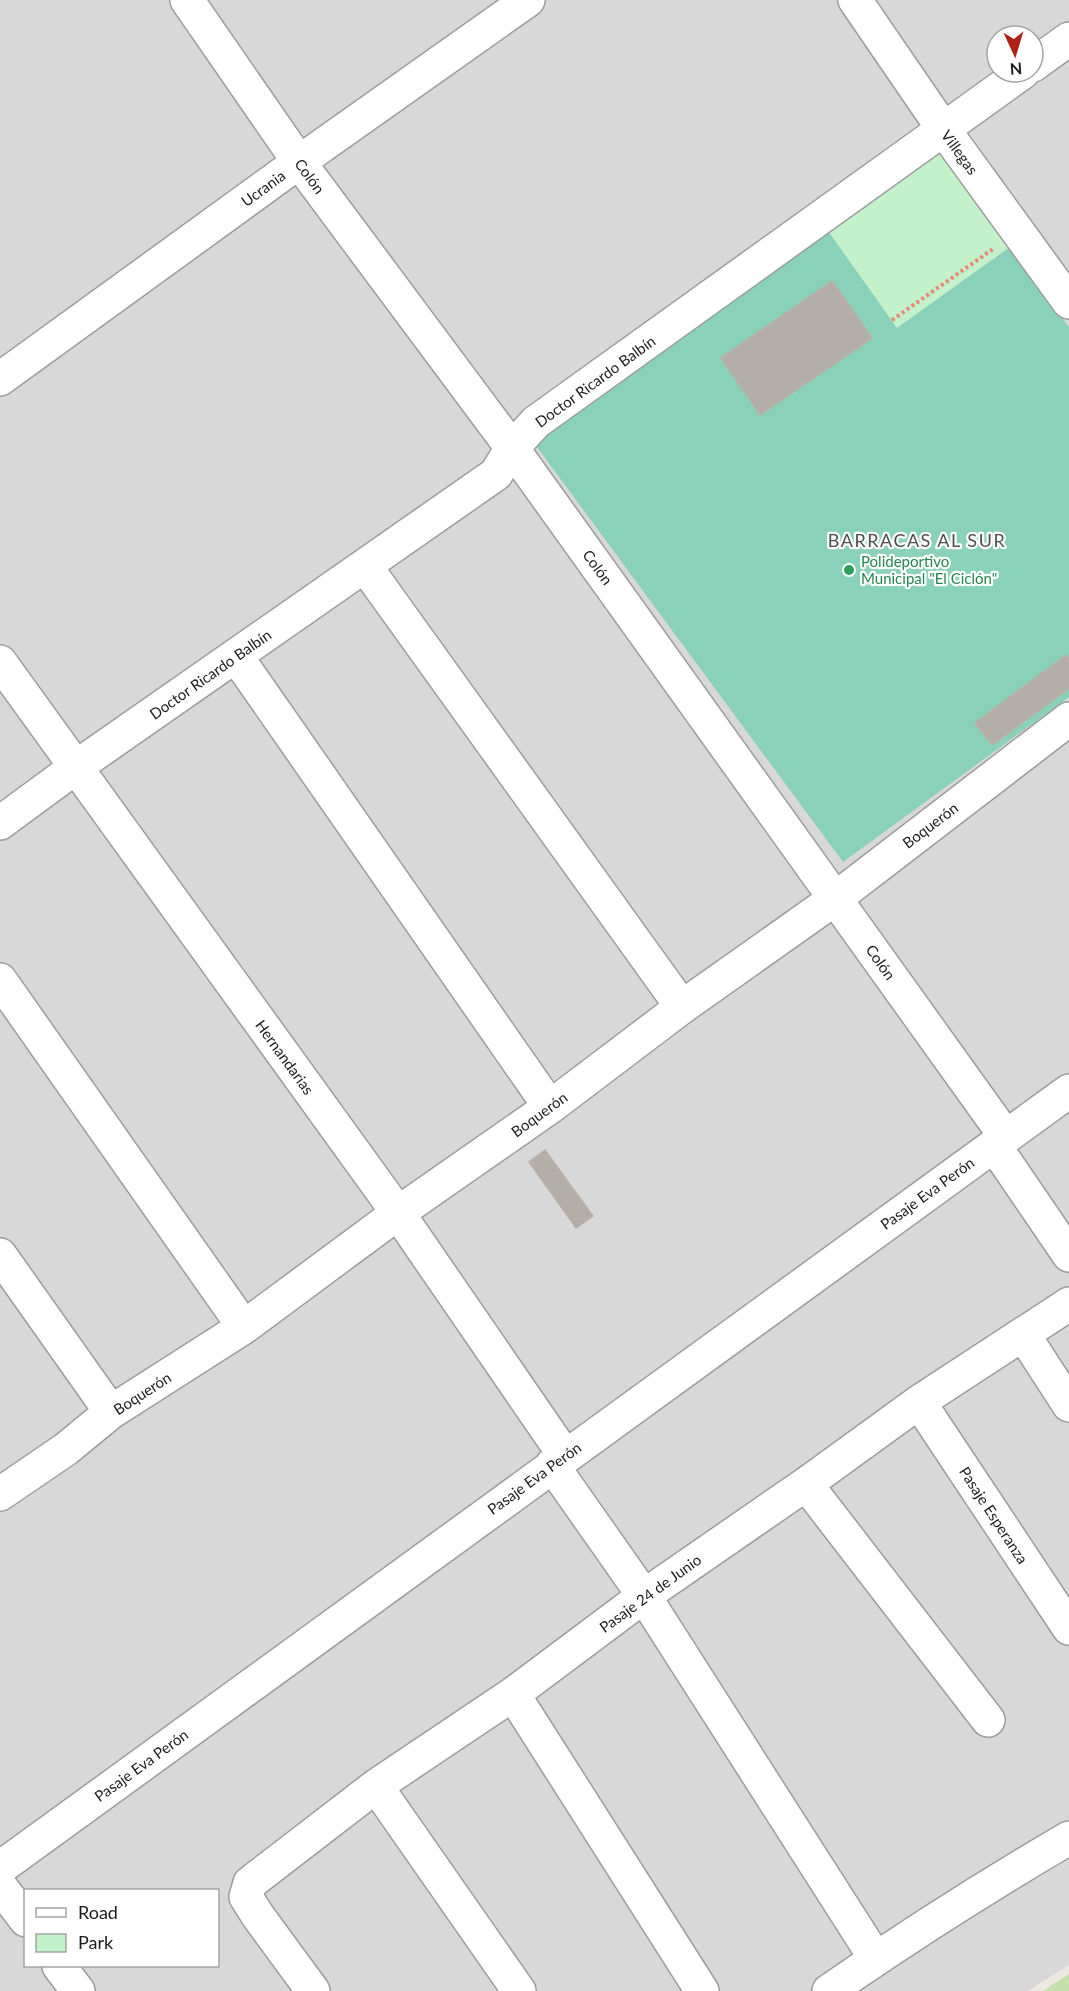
<svg xmlns="http://www.w3.org/2000/svg" width="1069" height="1991" font-family="Lato,sans-serif">
  <style>
    .residential { fill: #d9d8d8; fill-rule: evenodd }
    .grass { fill: #c3e0ad }
    .park { fill: #c3f1c9 }
    .pitch { fill: #89d1b9 }
    .building { fill: #b4aea8; stroke: #bbb0a6; stroke-width: 1.5 }
    .lines { fill: none; stroke-linecap: round; stroke-linejoin: round }
    .minor-casing { stroke: #9c9c9c; stroke-width: 36 }
    .path { stroke: #e78877; stroke-width: 4; stroke-dasharray: 3 3; stroke-linecap: butt }
    .minor { stroke: #fff; stroke-width: 33 }
    .leisure-dot { fill: #2e9e5b; stroke: #fff; stroke-width: 2 }
    .labels { text-anchor: middle; dominant-baseline: central; stroke-width: 4.5; stroke-linejoin: round; paint-order: stroke }
    .street-label { font-size: 15px; fill: #1b1b1b; stroke: #fff }
    .leisure-label { font-size: 15px; fill: #27864d; stroke: #fff; text-anchor: start }
    .quarter-label { font-size: 18px; letter-spacing: 1.5px; fill: #4e4e4e; stroke: #fff }
  </style>
  <rect width="100%" height="100%" fill="#ebe9e2"/>
  <!-- residential -->
  <path class="residential" d="M 0,0 L 1069,0 L 1069,1965 L 1028,1991 L 0,1991 ZM 997,36 L 1033,36 L 1033,72 L 997,72 ZM 26,1890 L 218,1890 L 218,1966 L 26,1966 Z"/>
  <!-- grass -->
  <path class="grass" d="M 1069,1974 L 1069,1991 L 1043,1991 Z"/>
  <!-- park -->
  <path class="park" d="M 941,150 L 1010,247 L 897,328 L 828,231 Z"/>
  <!-- pitch -->
  <path class="pitch" d="M 828,231 L 897,328 L 1010,247 L 1069,327 L 1069,697 L 843,862 L 534,443 Z"/>
  <!-- building -->
  <path class="building" d="M 832,281 L 872,338 L 760,415 L 721,358 Z
    M 1066,655 L 1069,659 L 1069,688 L 992,745 L 975,723 Z
    M 545,1150 L 593,1216 L 576,1228 L 529,1162 Z"/>
  <g class="lines">
    <!-- minor casing -->
    <g class="minor-casing">
      <path id="minor" d="M 187,0 L 299,162 L 512,448 L 1006,1137
        M 855,0 L 944,130 L 1069,302
        M 1033,65 L 1069,39
        M 0,379 L 299,162 L 528,0
        M 365,566 L 682,1007
        M 236,656 L 550,1107
        M 0,662 L 398,1213 L 565,1456
        M 0,823 L 76,767 L 496,474 L 512,448 L 536,422 L 1023,72
        M 0,980 L 244,1327
        M 994,1145 L 1069,1255
        M 0,1255 L 111,1412
        M 1023,1334 L 1069,1405
        M 919,1402 L 1069,1628
        M 552,1465 L 644,1596 L 876,1959
        M 806,1484 L 988,1720
        M 0,1494 L 66,1449 L 111,1412 L 244,1327 L 398,1213 L 550,1107 L 682,1007 L 836,898 L 1069,719
        M 513,1694 L 702,1991
        M 376,1786 L 519,1991
        M 0,1868 L 1069,1091
        M 0,1886 L 26,1920
        M 59,1966 L 78,1991
        M 313,1991 L 258,1916 L 246,1897 L 250,1883 L 376,1786 L 513,1694 L 644,1596 L 806,1484 L 919,1402 L 1069,1304
        M 829,1991 C 907,1937 987,1886 1069,1838"/>
    </g>
    <!-- path -->
    <path class="path" d="M 892,320 L 993,249"/>
    <!-- minor -->
    <use href="#minor" class="minor"/>
  </g>
  <!-- markers -->
  <circle class="leisure-dot" cx="849" cy="570" r="6"/>
  <g class="labels">
    <!-- street labels -->
    <g class="street-label">
      <text transform="translate(960 152) rotate(54)">Villegas</text>
      <text transform="translate(310 176) rotate(54)">Colón</text>
      <text transform="translate(263 188) rotate(-36)">Ucrania</text>
      <text transform="translate(595 381) rotate(-36)">Doctor Ricardo Balbín</text>
      <text transform="translate(598 567) rotate(54)">Colón</text>
      <text transform="translate(210 674) rotate(-35)">Doctor Ricardo Balbín</text>
      <text transform="translate(930 825) rotate(-37)">Boquerón</text>
      <text transform="translate(881 962) rotate(55)">Colón</text>
      <text transform="translate(285 1057) rotate(54)">Hernandarias</text>
      <text transform="translate(539 1114) rotate(-36)">Boquerón</text>
      <text transform="translate(927 1193) rotate(-36)">Pasaje Eva Perón</text>
      <text transform="translate(142 1393) rotate(-33)">Boquerón</text>
      <text transform="translate(534 1478) rotate(-36)">Pasaje Eva Perón</text>
      <text transform="translate(994 1515) rotate(57)">Pasaje Esperanza</text>
      <text transform="translate(650 1593) rotate(-36)">Pasaje 24 de Junio</text>
      <text transform="translate(141 1765) rotate(-36)">Pasaje Eva Perón</text>
    </g>
    <!-- leisure labels -->
    <g class="leisure-label">
      <text x="861" y="561">Polideportivo<tspan x="861" dy="17">Municipal "El Ciclón"</tspan></text>
    </g>
    <!-- quarter labels -->
    <g class="quarter-label">
      <text x="917" y="540">BARRACAS AL SUR</text>
    </g>
  </g>
  <!-- legend -->
  <rect x="24" y="1889" width="195" height="78" fill="#ffffff" stroke="#a4a4a4" stroke-width="1.5"/>
  <rect x="36" y="1908" width="30" height="9" fill="#ffffff" stroke="#a4a4a4" stroke-width="1.5"/>
  <text x="78" y="1919" font-size="18" fill="#1b1b1b">Road</text>
  <rect x="36" y="1934" width="30" height="18" fill="#c3f1c9" stroke="#a4a4a4" stroke-width="1.5"/>
  <text x="78" y="1949" font-size="18" fill="#1b1b1b">Park</text>
  <!-- north arrow -->
  <g transform="translate(1015 54) rotate(176)"><circle r="28" fill="#ffffff" stroke="#a4a4a4" stroke-width="1.5"/>
  <path d="M0-4.5L10 22L0 15L-10 22Z" fill="#ae2018"/>
  <text y="-9" font-size="16" font-weight="bold" text-anchor="middle" fill="#1b1b1b">N</text>
  </g>
</svg>
